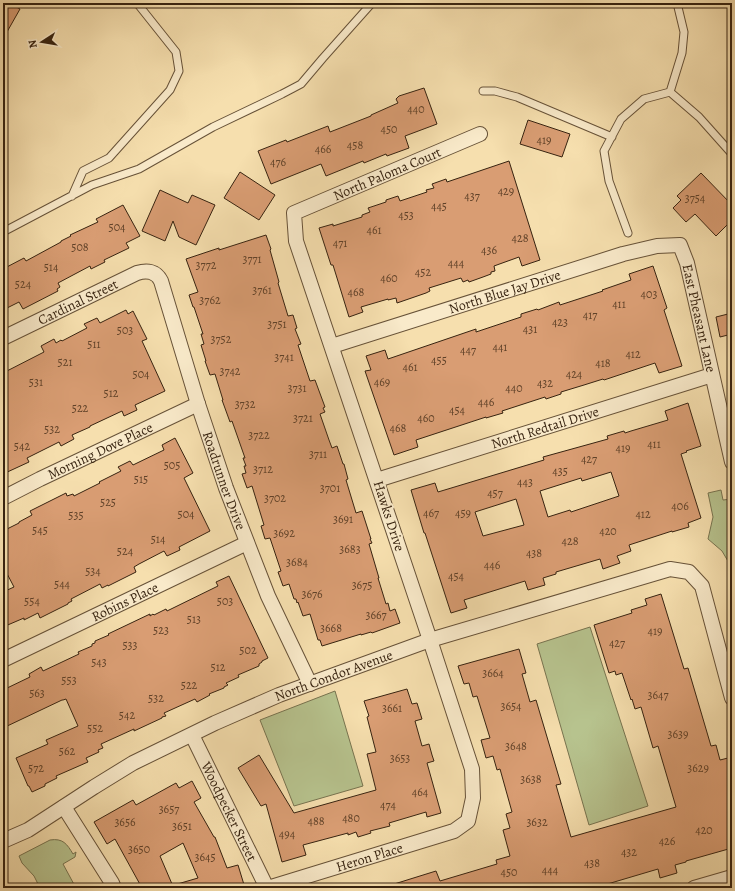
<svg xmlns="http://www.w3.org/2000/svg" width="735" height="891" font-family="Alegreya,serif">
  <style>
    .green { fill: #b7c38e; stroke: #77734f }
    .building { fill: #d99d73; stroke: #372310; fill-rule: evenodd }
    .lines { fill: none; stroke-linecap: round; stroke-linejoin: round }
    .service-casing { stroke: #675238; stroke-width: 9 }
    .minor-casing { stroke: #675238; stroke-width: 16 }
    .service { stroke: #f9eaca; stroke-width: 7 }
    .minor { stroke: #f9eaca; stroke-width: 14 }
    .labels { text-anchor: middle; dominant-baseline: central; stroke-width: 4; stroke-linejoin: round; paint-order: stroke }
    .number-label { font-size: 12px; fill: #604229 }
    .street-label { font-size: 14px; fill: #372310; stroke: #f9eaca }
  </style>
  <rect width="100%" height="100%" fill="#f6dfae"/>
  <filter id="stains"><feTurbulence type="fractalNoise" baseFrequency=".005" numOctaves="4"/><feColorMatrix values="0 0 0 0 .2 0 0 0 0 .09 0 0 0 0 .02 0 0 0 .5 -.17"/></filter>
  <radialGradient id="worn" r=".72"><stop offset=".6" stop-color="#630" stop-opacity="0"/><stop offset="1" stop-color="#630" stop-opacity=".3"/></radialGradient>
  <!-- green -->
  <path class="green" d="M 721,490 L 723,500 L 732,499 L 732,568 L 722,551 L 708,539 L 713,517 L 708,493 Z
    M 590,627 L 648,806 L 589,825 L 537,644 Z
    M 335,691 L 363,786 L 294,806 L 260,720 Z
    M 50,840 C 63,838 67,844 73,854 L 76,852 L 75,857 L 63,864 L 76,888 L 40,888 L 34,876 L 22,863 L 19,856 Z"/>
  <!-- building -->
  <path class="building" d="M 3,3 L 9,3 L 20,9 L 3,39 Z
    M 424,88 L 437,124 L 405,136 L 409,148 L 387,156 L 386,154 L 364,163 L 363,161 L 326,176 L 321,164 L 271,184 L 258,151 L 286,140 L 287,142 L 328,126 L 330,132 L 371,116 L 371,115 L 398,103 L 396,99 L 399,96 Z
    M 528,120 L 570,134 L 562,157 L 520,144 Z
    M 509,161 L 540,260 L 522,266 L 519,257 L 494,266 L 495,271 L 491,272 L 491,274 L 483,277 L 469,282 L 468,280 L 463,282 L 461,278 L 429,288 L 430,291 L 426,293 L 397,303 L 396,298 L 388,300 L 388,299 L 361,307 L 363,312 L 349,317 L 333,265 L 331,265 L 319,228 L 333,224 L 333,226 L 362,217 L 362,215 L 370,212 L 368,208 L 386,202 L 386,200 L 398,196 L 400,201 L 427,192 L 426,190 L 434,188 L 432,184 L 446,179 L 447,182 Z
    M 240,172 L 275,195 L 259,220 L 224,198 Z
    M 701,173 L 732,205 L 732,220 L 716,236 L 695,214 L 686,222 L 673,208 L 681,200 L 677,196 Z
    M 160,190 L 188,203 L 192,195 L 215,205 L 196,245 L 179,237 L 173,221 L 165,241 L 142,231 Z
    M 123,205 L 140,236 L 126,243 L 129,248 L 104,260 L 105,262 L 91,269 L 90,266 L 58,283 L 60,287 L 57,289 L 58,291 L 23,309 L 19,302 L 3,310 L 3,269 L 24,258 L 26,261 L 61,242 L 61,241 L 71,236 L 70,235 L 98,222 L 96,219 Z
    M 266,235 L 271,249 L 270,250 L 279,282 L 278,283 L 288,316 L 293,315 L 297,328 L 295,329 L 301,344 L 298,345 L 310,381 L 315,380 L 325,407 L 323,408 L 325,412 L 320,414 L 329,440 L 332,448 L 337,446 L 343,464 L 344,464 L 348,479 L 346,480 L 356,513 L 362,511 L 371,539 L 370,539 L 372,543 L 369,544 L 379,578 L 378,578 L 386,604 L 388,603 L 390,611 L 395,609 L 400,623 L 372,633 L 371,632 L 361,635 L 361,634 L 322,646 L 320,640 L 318,640 L 310,614 L 303,616 L 298,602 L 297,603 L 296,599 L 294,599 L 289,584 L 283,586 L 278,572 L 281,571 L 270,538 L 265,539 L 261,526 L 264,525 L 252,486 L 247,488 L 242,474 L 246,473 L 244,466 L 246,466 L 243,458 L 245,458 L 232,421 L 230,422 L 222,400 L 223,400 L 215,374 L 210,375 L 205,361 L 206,361 L 201,345 L 204,344 L 201,334 L 203,334 L 194,307 L 193,307 L 189,295 L 198,292 L 186,259 L 219,248 L 219,250 Z
    M 653,266 L 667,308 L 664,310 L 682,366 L 659,373 L 655,363 L 604,380 L 603,379 L 584,385 L 561,392 L 561,394 L 546,399 L 545,397 L 502,411 L 503,413 L 486,418 L 486,417 L 416,440 L 418,447 L 394,455 L 365,371 L 371,370 L 366,356 L 385,350 L 388,359 L 476,329 L 476,332 L 521,317 L 521,314 L 537,309 L 538,310 L 559,302 L 560,305 L 603,291 L 602,290 L 631,280 L 629,274 Z
    M 126,310 L 128,314 L 133,311 L 147,339 L 142,341 L 165,391 L 135,405 L 137,410 L 124,416 L 122,411 L 90,426 L 90,427 L 72,435 L 74,439 L 61,446 L 59,442 L 27,458 L 29,462 L 3,474 L 3,373 L 44,352 L 41,346 L 54,339 L 56,343 L 61,340 L 62,341 L 87,328 L 84,324 L 97,318 L 100,323 Z
    M 732,313 L 732,334 L 720,337 L 716,317 Z
    M 688,403 L 701,446 L 686,451 L 687,452 L 681,454 L 701,518 L 688,523 L 689,527 L 672,532 L 672,531 L 629,545 L 631,551 L 617,556 L 620,563 L 603,569 L 600,559 L 556,572 L 556,574 L 543,578 L 545,585 L 528,590 L 525,581 L 464,600 L 467,608 L 451,613 L 425,533 L 424,533 L 411,490 L 435,483 L 438,492 L 544,460 L 543,457 L 608,439 L 607,436 L 624,431 L 625,433 L 631,431 L 668,420 L 665,411 ZM 611,472 L 619,496 L 571,512 L 570,510 L 548,517 L 540,491 L 581,478 L 582,481 ZM 516,499 L 524,525 L 483,536 L 475,512 Z
    M 175,438 L 193,473 L 184,478 L 210,531 L 179,547 L 180,550 L 167,556 L 164,551 L 139,564 L 134,567 L 136,572 L 108,586 L 108,585 L 102,588 L 100,584 L 71,599 L 72,601 L 68,603 L 68,604 L 40,618 L 38,613 L 24,620 L 24,618 L 3,627 L 3,592 L 14,587 L 3,566 L 3,531 L 19,523 L 19,522 L 32,515 L 30,511 L 66,493 L 67,496 L 73,494 L 74,496 L 100,483 L 99,482 L 121,471 L 118,467 L 130,461 L 133,465 L 164,450 L 162,445 Z
    M 229,576 L 268,658 L 262,661 L 262,662 L 259,664 L 259,666 L 238,675 L 239,677 L 226,683 L 228,685 L 224,687 L 224,688 L 209,694 L 210,695 L 197,702 L 195,699 L 164,713 L 166,716 L 162,717 L 162,718 L 134,731 L 134,729 L 101,744 L 103,748 L 98,750 L 99,752 L 86,758 L 88,762 L 56,776 L 57,778 L 45,784 L 45,786 L 32,792 L 29,786 L 28,786 L 16,758 L 48,744 L 46,740 L 78,726 L 66,699 L 63,700 L 62,700 L 3,728 L 3,690 L 30,677 L 29,674 L 41,667 L 43,671 L 79,654 L 78,652 L 92,646 L 92,644 L 95,643 L 95,641 L 109,635 L 108,634 L 150,614 L 150,616 L 153,614 L 154,615 L 166,609 L 167,611 L 218,586 L 216,582 Z
    M 661,594 L 684,669 L 688,668 L 711,746 L 716,745 L 720,760 L 728,758 L 732,772 L 732,848 L 686,861 L 686,862 L 675,865 L 677,873 L 660,878 L 658,869 L 594,888 L 391,888 L 391,885 L 436,871 L 440,881 L 497,864 L 496,860 L 510,856 L 503,830 L 510,828 L 506,814 L 512,812 L 500,769 L 497,770 L 493,756 L 486,758 L 481,740 L 490,738 L 477,696 L 473,697 L 469,683 L 464,684 L 458,666 L 519,649 L 526,673 L 522,674 L 530,702 L 536,700 L 561,784 L 556,785 L 571,837 L 676,807 L 658,746 L 653,748 L 641,707 L 635,709 L 632,699 L 631,700 L 622,673 L 616,675 L 615,671 L 609,673 L 594,625 L 632,613 L 631,610 L 647,605 L 645,599 Z
    M 407,689 L 412,704 L 417,703 L 422,719 L 415,721 L 422,746 L 429,744 L 432,755 L 434,761 L 427,763 L 441,813 L 427,817 L 426,812 L 389,823 L 390,826 L 370,831 L 371,833 L 358,837 L 356,832 L 348,835 L 348,833 L 303,845 L 306,855 L 282,862 L 266,804 L 261,806 L 238,768 L 259,755 L 294,813 L 376,790 L 367,754 L 376,752 L 367,717 L 369,716 L 364,701 Z
    M 192,781 L 201,798 L 194,802 L 214,837 L 215,837 L 227,868 L 238,865 L 245,888 L 175,888 L 174,885 L 198,878 L 183,843 L 160,856 L 172,884 L 162,888 L 142,888 L 115,839 L 107,844 L 94,822 L 133,800 L 136,805 L 176,783 L 179,788 Z"/>
  <g class="lines">
    <!-- service casing -->
    <g class="service-casing">
      <path id="service" d="M 483,91 L 495,91 L 517,97 L 612,137
        M 670,92 L 699,117 L 732,154
        M 72,196 L 83,171 L 109,158 L 170,90 L 179,71 L 176,52 L 137,3
        M 3,232 L 92,185 L 139,169 L 213,127 L 282,94 L 301,84 L 323,58 L 372,3
        M 628,233 L 609,181 L 604,151 L 621,119 L 644,99 L 670,92 L 682,53 L 684,32 L 677,3"/>
    </g>
    <!-- minor casing -->
    <g class="minor-casing">
      <g id="minor">
        <path id="s1" d="M 3,338 L 137,273 C 147,270 156,271 161,281 L 198,404 L 226,488 L 268,596 L 310,684"/>
        <path id="s2" d="M 332,346 L 623,254 L 657,246 L 680,245 L 687,263 L 732,462"/>
        <path id="s3" d="M 377,480 L 712,375"/>
        <path id="s4" d="M 3,498 L 40,479 L 198,404"/>
        <path id="s5" d="M 3,660 L 247,543"/>
        <path id="s6" d="M 192,735 L 267,888"/>
        <path d="M 64,807 L 112,883 L 114,888"/>
        <path id="s7" d="M 3,841 L 28,830 L 94,787 L 133,763 L 215,723 L 279,695 L 430,640 L 670,569 L 689,572 L 702,586 L 732,698"/>
        <path id="s8" d="M 268,888 L 454,831 L 468,821 L 473,798 L 472,769 L 430,640 L 296,241 L 294,213 L 480,134"/>
        <path d="M 694,888 L 732,877"/>
      </g>
    </g>
    <!-- service -->
    <use href="#service" class="service"/>
    <!-- minor -->
    <use href="#minor" class="minor"/>
  </g>
  <g class="labels">
    <!-- number labels -->
    <g class="number-label">
      <text x="416" y="109">440</text>
      <text x="389" y="129">450</text>
      <text x="544" y="140">419</text>
      <text x="355" y="145">458</text>
      <text x="323" y="149">466</text>
      <text x="278" y="162">476</text>
      <text x="506" y="191">429</text>
      <text x="472" y="196">437</text>
      <text x="695" y="198">3754</text>
      <text x="439" y="206">445</text>
      <text x="406" y="215">453</text>
      <text x="117" y="227">504</text>
      <text x="374" y="230">461</text>
      <text x="520" y="238">428</text>
      <text x="340" y="243">471</text>
      <text x="80" y="247">508</text>
      <text x="489" y="250">436</text>
      <text x="252" y="259">3771</text>
      <text x="456" y="263">444</text>
      <text x="206" y="265">3772</text>
      <text x="51" y="267">514</text>
      <text x="423" y="272">452</text>
      <text x="389" y="278">460</text>
      <text x="23" y="284">524</text>
      <text x="262" y="290">3761</text>
      <text x="356" y="292">468</text>
      <text x="649" y="294">403</text>
      <text x="210" y="300">3762</text>
      <text x="619" y="304">411</text>
      <text x="590" y="315">417</text>
      <text x="560" y="322">423</text>
      <text x="277" y="324">3751</text>
      <text x="530" y="329">431</text>
      <text x="125" y="330">503</text>
      <text x="221" y="339">3752</text>
      <text x="94" y="344">511</text>
      <text x="500" y="347">441</text>
      <text x="468" y="350">447</text>
      <text x="633" y="354">412</text>
      <text x="284" y="357">3741</text>
      <text x="439" y="360">455</text>
      <text x="65" y="362">521</text>
      <text x="603" y="363">418</text>
      <text x="410" y="367">461</text>
      <text x="230" y="371">3742</text>
      <text x="141" y="374">504</text>
      <text x="574" y="374">424</text>
      <text x="36" y="382">531</text>
      <text x="382" y="382">469</text>
      <text x="545" y="383">432</text>
      <text x="297" y="388">3731</text>
      <text x="514" y="388">440</text>
      <text x="111" y="393">512</text>
      <text x="486" y="402">446</text>
      <text x="245" y="404">3732</text>
      <text x="80" y="408">522</text>
      <text x="457" y="410">454</text>
      <text x="303" y="418">3721</text>
      <text x="426" y="418">460</text>
      <text x="398" y="428">468</text>
      <text x="52" y="429">532</text>
      <text x="259" y="435">3722</text>
      <text x="654" y="444">411</text>
      <text x="22" y="446">542</text>
      <text x="623" y="448">419</text>
      <text x="318" y="454">3711</text>
      <text x="589" y="459">427</text>
      <text x="172" y="465">505</text>
      <text x="263" y="469">3712</text>
      <text x="560" y="471">435</text>
      <text x="141" y="479">515</text>
      <text x="525" y="482">443</text>
      <text x="330" y="488">3701</text>
      <text x="495" y="493">457</text>
      <text x="275" y="498">3702</text>
      <text x="108" y="502">525</text>
      <text x="680" y="506">406</text>
      <text x="431" y="513">467</text>
      <text x="463" y="513">459</text>
      <text x="186" y="514">504</text>
      <text x="643" y="514">412</text>
      <text x="76" y="515">535</text>
      <text x="343" y="519">3691</text>
      <text x="40" y="530">545</text>
      <text x="608" y="531">420</text>
      <text x="284" y="533">3692</text>
      <text x="158" y="539">514</text>
      <text x="570" y="541">428</text>
      <text x="350" y="549">3683</text>
      <text x="125" y="551">524</text>
      <text x="534" y="553">438</text>
      <text x="297" y="562">3684</text>
      <text x="492" y="565">446</text>
      <text x="93" y="571">534</text>
      <text x="456" y="576">454</text>
      <text x="62" y="584">544</text>
      <text x="362" y="585">3675</text>
      <text x="312" y="594">3676</text>
      <text x="32" y="601">554</text>
      <text x="225" y="601">503</text>
      <text x="376" y="615">3667</text>
      <text x="194" y="619">513</text>
      <text x="331" y="628">3668</text>
      <text x="161" y="630">523</text>
      <text x="655" y="631">419</text>
      <text x="617" y="643">427</text>
      <text x="130" y="645">533</text>
      <text x="248" y="650">502</text>
      <text x="99" y="662">543</text>
      <text x="218" y="667">512</text>
      <text x="493" y="673">3664</text>
      <text x="69" y="680">553</text>
      <text x="189" y="685">522</text>
      <text x="37" y="693">563</text>
      <text x="658" y="695">3647</text>
      <text x="156" y="698">532</text>
      <text x="511" y="706">3654</text>
      <text x="392" y="708">3661</text>
      <text x="127" y="715">542</text>
      <text x="95" y="728">552</text>
      <text x="678" y="734">3639</text>
      <text x="516" y="746">3648</text>
      <text x="67" y="751">562</text>
      <text x="400" y="758">3653</text>
      <text x="36" y="768">572</text>
      <text x="698" y="768">3629</text>
      <text x="531" y="779">3638</text>
      <text x="420" y="792">464</text>
      <text x="388" y="805">474</text>
      <text x="169" y="809">3657</text>
      <text x="351" y="818">480</text>
      <text x="316" y="821">488</text>
      <text x="125" y="822">3656</text>
      <text x="537" y="822">3632</text>
      <text x="182" y="826">3651</text>
      <text x="704" y="830">420</text>
      <text x="287" y="834">494</text>
      <text x="667" y="841">426</text>
      <text x="139" y="849">3650</text>
      <text x="629" y="852">432</text>
      <text x="205" y="857">3645</text>
      <text x="592" y="863">438</text>
      <text x="550" y="870">444</text>
      <text x="509" y="872">450</text>
    </g>
    <!-- street labels -->
    <g class="street-label">
      <text stroke="none"><textPath href="#s8" startOffset="950">North Paloma Court</textPath></text>
      <text stroke="none"><textPath href="#s2" startOffset="181">North Blue Jay Drive</textPath></text>
      <text stroke="none"><textPath href="#s1" startOffset="83">Cardinal Street</textPath></text>
      <text stroke="none"><textPath href="#s2" startOffset="439">East Pheasant Lane</textPath></text>
      <text stroke="none"><textPath href="#s3" startOffset="176">North Redtail Drive</textPath></text>
      <text stroke="none"><textPath href="#s4" startOffset="108">Morning Dove Place</textPath></text>
      <text stroke="none"><textPath href="#s1" startOffset="386">Roadrunner Drive</textPath></text>
      <text transform="translate(389 516) rotate(72)">Hawks Drive</text>
      <text stroke="none"><textPath href="#s5" startOffset="135">Robins Place</textPath></text>
      <text stroke="none"><textPath href="#s7" startOffset="371">North Condor Avenue</textPath></text>
      <text stroke="none"><textPath href="#s6" startOffset="85">Woodpecker Street</textPath></text>
      <text stroke="none"><textPath href="#s8" startOffset="106">Heron Place</textPath></text>
    </g>
  </g>
  <!-- margin -->
  <rect width="735" height="891" fill="none" stroke="#f6dfae" stroke-width="16"/>
  <rect x="4" y="4" width="727" height="883" fill="none" stroke="#372310" stroke-width="2"/>
  <rect x="8" y="8" width="719" height="875" fill="none" stroke="#372310"/>
  <!-- north arrow -->
  <g transform="translate(42 42) rotate(258)" stroke="#f9eaca" stroke-width="3" paint-order="stroke">
  <path d="M0-3L7 15L0 10L-7 15Z" fill="#372310"/>
  <text y="-6" font-size="11" font-weight="bold" text-anchor="middle" fill="#372310">N</text>
  </g>
  <rect width="100%" height="100%" filter="url(#stains)"/>
  <rect width="100%" height="100%" fill="url(#worn)"/>
</svg>
